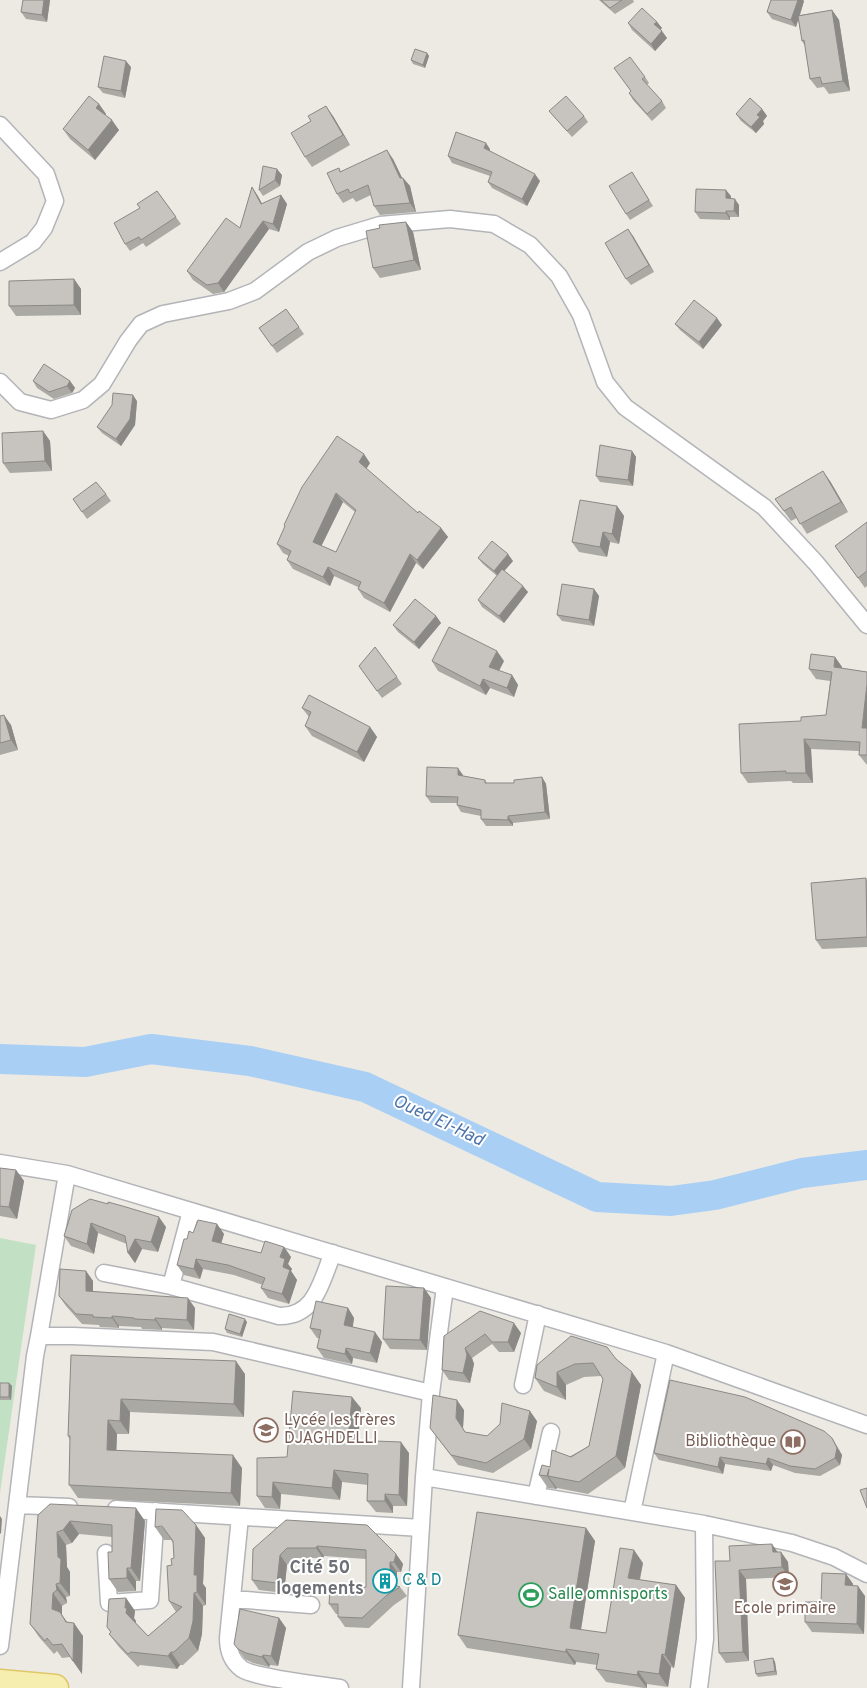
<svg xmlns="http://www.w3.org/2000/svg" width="867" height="1688" font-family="Overpass,sans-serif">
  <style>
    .green { fill: #c2e0c4 }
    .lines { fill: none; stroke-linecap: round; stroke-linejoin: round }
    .river { stroke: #aacff4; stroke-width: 30 }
    .minor-casing { stroke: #b3b4b8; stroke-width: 19 }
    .primary-casing { stroke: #dfc768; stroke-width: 29 }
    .minor { stroke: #fff; stroke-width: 16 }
    .primary { stroke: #f5eeaf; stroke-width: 26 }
    .wall { fill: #aba9a4; fill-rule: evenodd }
    .shaded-wall { fill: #8b8986 }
    .building { fill: #c7c4bf; stroke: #8b8986; fill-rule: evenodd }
    .labels { text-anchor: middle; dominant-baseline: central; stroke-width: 4; stroke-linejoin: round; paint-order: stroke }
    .education-label { font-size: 16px; fill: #785e54; stroke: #fff; text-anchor: start }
    .culture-label { font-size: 16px; fill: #0d838f; stroke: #fff; text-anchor: start }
    .leisure-label { font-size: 16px; fill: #27864d; stroke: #fff; text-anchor: start }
    .water-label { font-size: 18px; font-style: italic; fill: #4e75ac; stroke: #fff }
    .neighbourhood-label { font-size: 18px; font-weight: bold; fill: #6c6f73; stroke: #fff }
  </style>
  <rect width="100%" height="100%" fill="#eceae3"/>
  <!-- green -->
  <path class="green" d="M 0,1238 L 36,1245 L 0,1493 Z"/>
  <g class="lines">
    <!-- river -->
    <path class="river" d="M 0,1059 L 85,1062 L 151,1049 L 250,1061 L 365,1087 L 597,1197 L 671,1201 L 715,1195 L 802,1173 L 867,1165"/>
    <!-- minor casing -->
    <g class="minor-casing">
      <path id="minor" d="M 0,125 L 46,174 L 55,201 L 44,228 L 33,242 L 0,262
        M 0,382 L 20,402 L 51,410 L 83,400 L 102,384 L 128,341 L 141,324 L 163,314 L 229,301 L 255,291 L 308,252 L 337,238 L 380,225 L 450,219 L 494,224 L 530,245 L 559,276 L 581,315 L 605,382 L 625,407 L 764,507 L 816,563 L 867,625
        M 0,1163 L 67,1174 L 666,1353 L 867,1425
        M 104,1273 L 171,1286 L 279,1316 C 316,1317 321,1281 333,1253
        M 171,1286 L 191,1211
        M 39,1336 L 67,1174
        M 523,1385 L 538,1314
        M 424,1477 L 704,1524 L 792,1543 L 834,1557 L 867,1574
        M 536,1496 L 551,1432
        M 17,1505 L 69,1507
        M 116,1509 L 421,1528
        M 632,1512 L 666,1353
        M 240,1517 L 228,1638 C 228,1650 231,1661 242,1669 C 256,1678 320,1685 340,1688
        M 106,1553 L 109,1603 L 150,1600 L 156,1511
        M 232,1599 L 311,1605
        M 0,1646 L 35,1356 L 39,1336 L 73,1336 L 213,1342 L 431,1393
        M 411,1688 L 424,1477 L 431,1393 L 445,1287
        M 699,1688 L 705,1639 L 704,1524"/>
    </g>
    <!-- primary casing -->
    <g class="primary-casing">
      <path id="primary" d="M 0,1683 L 55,1688"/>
    </g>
    <!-- minor -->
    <use href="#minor" class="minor"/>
    <!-- primary -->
    <use href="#primary" class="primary"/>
  </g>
  <!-- wall -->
  <path class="wall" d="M 23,0 L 50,0 L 47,22 L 26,19 L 21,12 Z
    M 599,0 L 633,0 L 634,2 L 615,14 Z
    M 771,0 L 803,0 L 804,1 L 800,15 L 832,10 L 839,20 L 850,91 L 829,94 L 824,87 L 817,88 L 810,79 L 805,46 L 802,41 L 798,19 L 796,27 L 772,19 L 767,12 Z
    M 657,22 L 662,28 L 660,30 L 667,38 L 655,51 L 632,30 L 628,23 Z
    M 427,53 L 429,56 L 425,68 L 413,64 L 411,60 Z
    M 131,67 L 125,98 L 103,93 L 98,87 Z
    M 614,68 L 645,77 L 649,83 L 647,85 L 662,101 L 666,108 L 652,121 L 633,100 L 629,93 L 631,91 Z
    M 99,104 L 106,114 L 105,115 L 119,130 L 95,160 L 70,139 L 63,129 Z
    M 762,109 L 767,116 L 763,121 L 764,124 L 756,133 L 741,121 L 736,114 Z
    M 549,111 L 584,116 L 588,122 L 572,137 L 554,117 Z
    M 333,116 L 350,145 L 312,167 L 305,157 L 311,121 Z
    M 490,149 L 490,151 L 540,181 L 527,206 L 492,188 L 488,182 L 490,176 L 452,163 L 448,156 Z
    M 393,159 L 402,178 L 403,178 L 410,186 L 416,212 L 380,215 L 374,206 L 371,195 L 356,202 L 353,198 L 343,203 L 337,194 L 339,168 L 341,172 Z
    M 632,172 L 653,206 L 630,220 L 626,214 Z
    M 282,175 L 280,186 L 263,196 L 259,190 Z
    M 252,187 L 262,204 L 281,195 L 287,204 L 279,232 L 269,229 L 224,292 L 213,294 L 193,280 L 187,271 L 240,228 Z
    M 157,191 L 181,224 L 146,247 L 143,243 L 130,251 L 125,244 L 140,208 Z
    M 731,196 L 731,198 L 739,205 L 739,217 L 730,217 L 730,220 L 700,219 L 695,212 Z
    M 406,222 L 413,232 L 421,270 L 380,278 L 373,268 Z
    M 633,236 L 654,272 L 631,285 L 626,279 Z
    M 74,279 L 81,289 L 81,315 L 16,316 L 9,306 Z
    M 286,309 L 304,334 L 277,353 L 259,328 Z
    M 675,324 L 722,325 L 703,349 L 680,330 Z
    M 33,381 L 70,381 L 75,388 L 72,393 L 54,399 L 37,388 Z
    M 137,401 L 135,425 L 121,446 L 102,433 L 97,427 Z
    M 43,431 L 50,441 L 52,471 L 10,473 L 3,463 Z
    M 632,451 L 636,457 L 633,486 L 600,482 L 596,476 Z
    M 370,463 L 366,469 L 418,513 L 441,528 L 448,537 L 423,569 L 416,563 L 390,612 L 364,598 L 358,589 L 358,587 L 334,576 L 330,586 L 293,569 L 287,560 L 289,556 L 283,553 L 277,544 L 285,527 L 284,525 ZM 343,502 L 355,512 L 336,552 L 321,546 Z
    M 830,481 L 848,512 L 807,534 L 797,518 L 791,521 L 775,499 Z
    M 106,494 L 111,501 L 87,519 L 73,499 Z
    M 617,506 L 624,516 L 619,544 L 610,542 L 607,557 L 579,552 L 572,542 Z
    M 867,522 L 867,586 L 865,588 L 835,546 Z
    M 478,558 L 513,561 L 504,571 L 528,592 L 504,623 L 482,607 L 478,600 L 497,576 L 483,564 Z
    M 594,589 L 599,596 L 594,626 L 562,621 L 557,615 Z
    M 436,616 L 441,623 L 419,649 L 398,632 L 393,625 Z
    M 375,647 L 402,684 L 382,698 L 359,666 Z
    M 835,657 L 842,667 L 842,668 L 867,672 L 867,765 L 859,755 L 859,751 L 811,749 L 813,783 L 793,783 L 791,781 L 748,783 L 741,773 L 801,721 L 826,715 L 830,681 L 816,679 L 809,669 Z
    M 432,661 L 504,661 L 499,671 L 512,675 L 518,685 L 514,697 L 490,688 L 486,695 L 438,671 Z
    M 302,708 L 370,727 L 377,737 L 364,762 L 312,736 L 305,726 L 309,717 Z
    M 0,716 L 11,725 L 18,750 L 0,755 Z
    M 463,775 L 463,776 L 485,780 L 487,783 L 514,783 L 542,777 L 546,784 L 550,819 L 513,823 L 513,826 L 486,826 L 481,819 L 481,816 L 461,812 L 457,805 L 457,803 L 431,803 L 426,796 Z
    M 867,879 L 867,947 L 822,949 L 816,940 Z
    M 0,1168 L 16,1170 L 24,1181 L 17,1219 L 0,1216 Z
    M 72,1210 L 166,1227 L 158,1252 L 142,1249 L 135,1263 L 128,1253 L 127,1244 L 98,1233 L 94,1254 L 71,1246 L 64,1236 Z
    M 217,1224 L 224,1234 L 221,1243 L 261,1253 L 284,1247 L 291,1257 L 288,1264 L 292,1269 L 291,1271 L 297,1280 L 289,1304 L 268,1298 L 261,1288 L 263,1285 L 234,1275 L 203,1269 L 200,1279 L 184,1275 L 177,1265 L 187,1239 L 193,1233 Z
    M 86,1271 L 93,1281 L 93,1291 L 195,1308 L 194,1330 L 162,1328 L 162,1330 L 142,1329 L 141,1327 L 119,1326 L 119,1328 L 100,1327 L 99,1325 L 82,1324 L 66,1306 L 59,1296 Z
    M 424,1288 L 431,1298 L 427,1350 L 390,1349 L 383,1339 Z
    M 348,1308 L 354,1318 L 353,1327 L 382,1342 L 377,1363 L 353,1358 L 352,1364 L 324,1358 L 317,1348 L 319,1338 L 317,1338 L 310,1328 Z
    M 247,1322 L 242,1337 L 227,1333 L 225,1329 Z
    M 521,1333 L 514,1352 L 499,1352 L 492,1344 L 472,1358 L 474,1364 L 470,1383 L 449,1380 L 442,1370 L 444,1336 Z
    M 71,1355 L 245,1374 L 244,1417 L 130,1412 L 129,1434 L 117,1434 L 116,1450 L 242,1468 L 240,1506 L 78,1498 L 69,1485 L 70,1440 L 68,1436 Z
    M 616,1359 L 641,1385 L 625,1468 L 588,1494 L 557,1488 L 556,1489 L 548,1488 L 539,1475 L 550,1467 L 589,1446 L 603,1379 L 601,1376 L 584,1377 L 566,1385 L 566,1400 L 544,1391 L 535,1378 L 537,1365 Z
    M 0,1383 L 9,1383 L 12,1386 L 11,1400 L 0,1400 Z
    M 361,1408 L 358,1440 L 409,1453 L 407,1506 L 393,1506 L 393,1513 L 376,1512 L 367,1501 L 368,1485 L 342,1482 L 340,1500 L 281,1494 L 280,1509 L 265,1508 L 257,1496 L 287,1457 Z
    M 464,1410 L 463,1428 L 465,1432 L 487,1436 L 537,1421 L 531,1449 L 493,1473 L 458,1465 L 430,1428 Z
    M 832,1438 L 842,1455 L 840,1465 L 820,1476 L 795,1473 L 773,1465 L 771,1471 L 725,1464 L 723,1474 L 659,1460 L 654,1453 Z
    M 38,1515 L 145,1521 L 140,1581 L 136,1581 L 136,1591 L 118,1592 L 109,1579 L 112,1552 L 112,1537 L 79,1534 L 72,1543 L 66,1545 L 67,1567 L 70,1572 L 70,1596 L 66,1597 L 67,1603 L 62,1606 L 62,1615 L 67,1622 L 83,1636 L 82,1674 L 70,1657 L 62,1658 L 57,1651 L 54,1654 L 39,1637 L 30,1624 Z
    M 286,1520 L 396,1554 L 403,1564 L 401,1572 L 397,1572 L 397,1586 L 400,1587 L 407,1596 L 394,1605 L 369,1628 L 345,1627 L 338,1617 L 338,1614 L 336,1614 L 329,1604 L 366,1587 L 366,1559 L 324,1556 L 323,1558 L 294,1558 L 287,1565 L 284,1593 L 259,1590 L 252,1580 Z
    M 196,1525 L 205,1538 L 203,1584 L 206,1588 L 206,1605 L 203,1606 L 202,1634 L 198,1651 L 183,1665 L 180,1665 L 177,1669 L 140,1665 L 138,1667 L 119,1647 L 109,1634 L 111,1633 L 107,1627 L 126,1598 L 135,1611 L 134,1618 L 136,1621 L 136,1623 L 148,1636 L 176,1612 L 169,1601 L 172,1565 L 174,1558 L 173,1543 L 171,1540 L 164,1540 L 155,1527 Z
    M 586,1528 L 595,1541 L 581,1630 L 606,1633 L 643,1563 L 640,1580 L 676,1585 L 685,1598 L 674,1668 L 671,1667 L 668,1687 L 647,1684 L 647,1688 L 644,1688 L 606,1682 L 596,1669 L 597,1665 L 576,1662 L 575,1665 L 467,1648 L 458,1635 Z
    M 778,1552 L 781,1552 L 788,1562 L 789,1577 L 746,1579 L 749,1661 L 726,1663 L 719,1653 L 730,1561 Z
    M 846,1574 L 853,1584 L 853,1586 L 865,1596 L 864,1634 L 812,1632 L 805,1622 L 821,1602 Z
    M 279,1618 L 286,1628 L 278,1666 L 270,1665 L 269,1667 L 253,1663 L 245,1659 L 234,1644 Z
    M 773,1658 L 775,1662 L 777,1675 L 758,1677 L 756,1674 Z"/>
  <!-- shaded-wall -->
  <path class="shaded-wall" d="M 44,0 L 50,0 L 47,22 L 42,15 Z
    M 798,0 L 803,0 L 804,1 L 796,27 L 791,20 Z
    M 832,10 L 839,20 L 850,91 L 843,81 Z
    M 657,22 L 662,28 L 659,31 L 654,24 Z
    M 662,31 L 667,38 L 655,51 L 651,44 Z
    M 427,53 L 429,56 L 425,68 L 423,65 Z
    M 126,61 L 131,67 L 125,98 L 121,91 Z
    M 99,104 L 106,114 L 103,118 L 96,108 Z
    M 326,106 L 333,116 L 350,145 L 343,135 Z
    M 762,109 L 767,116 L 763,121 L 764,124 L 756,133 L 751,127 L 757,115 Z
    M 112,120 L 119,130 L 95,160 L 88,150 Z
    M 486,143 L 490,149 L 488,155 L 484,148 Z
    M 387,150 L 393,159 L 405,184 L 403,178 L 410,186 L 416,212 L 410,203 L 400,178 Z
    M 277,169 L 282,175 L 280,186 L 275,180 Z
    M 535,174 L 540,181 L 527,206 L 522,199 Z
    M 252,187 L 258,196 L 267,213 L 261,204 Z
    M 726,190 L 731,196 L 731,205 L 726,198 Z
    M 281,195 L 287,204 L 279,232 L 273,224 Z
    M 735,199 L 739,205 L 739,217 L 734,211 Z
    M 726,211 L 730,217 L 730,220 L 726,213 Z
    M 263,221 L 269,229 L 224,292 L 218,283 Z
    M 406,222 L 413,232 L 421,270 L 414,260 Z
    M 628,229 L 633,236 L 654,272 L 649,265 Z
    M 74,279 L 81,289 L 81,315 L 74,305 Z
    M 717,318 L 722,325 L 703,349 L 699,342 Z
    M 70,381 L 75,388 L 72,393 L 67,386 Z
    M 133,395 L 137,401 L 135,425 L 121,446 L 116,439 Z
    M 43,431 L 50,441 L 52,471 L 45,461 Z
    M 632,451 L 636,457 L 633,486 L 628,480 Z
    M 364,454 L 370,463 L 365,471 L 359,462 Z
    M 823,471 L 830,481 L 848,512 L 841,502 Z
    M 336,493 L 343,502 L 319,551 L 313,542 Z
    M 617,506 L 624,516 L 619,544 L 612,534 Z
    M 441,528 L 448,537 L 423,569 L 417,560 Z
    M 603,532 L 610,542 L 607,557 L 600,547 Z
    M 410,554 L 416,563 L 390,612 L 384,603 Z
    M 508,554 L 513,561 L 499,577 L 494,571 Z
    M 328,567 L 334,576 L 330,586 L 323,577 Z
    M 523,586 L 528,592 L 504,623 L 499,616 Z
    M 594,589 L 599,596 L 594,626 L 589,620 Z
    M 436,616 L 441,623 L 419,649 L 414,642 Z
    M 497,651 L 504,661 L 496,676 L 489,667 Z
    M 835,657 L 842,667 L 841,677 L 834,667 Z
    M 512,675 L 518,685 L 514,697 L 507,688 Z
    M 483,679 L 490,688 L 486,695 L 480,686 Z
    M 867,684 L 867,736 L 862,728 Z
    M 4,715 L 11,725 L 18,750 L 11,740 Z
    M 370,727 L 377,737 L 364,762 L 357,752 Z
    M 804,739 L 811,749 L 813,783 L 806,773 Z
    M 458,768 L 463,775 L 462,782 L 458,775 Z
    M 542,777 L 546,784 L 550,819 L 545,812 Z
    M 508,816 L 513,823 L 513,826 L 508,820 Z
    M 16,1170 L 24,1181 L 17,1219 L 9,1207 Z
    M 159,1217 L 166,1227 L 158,1252 L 151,1242 Z
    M 91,1223 L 98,1233 L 94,1254 L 87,1244 Z
    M 217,1224 L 224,1234 L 219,1251 L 212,1241 Z
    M 135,1239 L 142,1249 L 135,1263 L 128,1253 Z
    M 284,1247 L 291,1257 L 288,1264 L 292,1269 L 291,1271 L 297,1280 L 289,1304 L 282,1294 L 283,1267 L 280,1257 Z
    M 196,1259 L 203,1269 L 200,1279 L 194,1269 Z
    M 86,1271 L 93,1281 L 93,1300 L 86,1291 Z
    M 424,1288 L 431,1298 L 427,1350 L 420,1340 Z
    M 188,1298 L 195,1308 L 194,1330 L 187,1320 Z
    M 348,1308 L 354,1318 L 351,1335 L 344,1325 Z
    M 112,1316 L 119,1326 L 119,1328 L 112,1318 Z
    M 155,1318 L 162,1328 L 162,1330 L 155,1320 Z
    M 245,1319 L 247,1322 L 242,1337 L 240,1334 Z
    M 514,1323 L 521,1333 L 514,1352 L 508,1342 Z
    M 375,1332 L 382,1342 L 377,1363 L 370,1353 Z
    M 346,1348 L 353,1358 L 352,1364 L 345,1354 Z
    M 465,1348 L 472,1358 L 474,1364 L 470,1383 L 463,1373 Z
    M 236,1361 L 245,1374 L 244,1417 L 234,1404 Z
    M 557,1372 L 566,1385 L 566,1400 L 557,1387 Z
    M 632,1372 L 641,1385 L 625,1468 L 616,1456 Z
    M 9,1383 L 12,1386 L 11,1400 L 9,1397 Z
    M 352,1397 L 361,1408 L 357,1452 L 348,1440 Z
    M 121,1399 L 130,1412 L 129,1434 L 120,1421 Z
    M 457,1400 L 464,1410 L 463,1428 L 456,1418 Z
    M 530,1411 L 537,1421 L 531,1449 L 524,1439 Z
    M 108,1420 L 117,1434 L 116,1463 L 107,1450 Z
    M 832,1438 L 842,1455 L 840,1465 L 835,1458 Z
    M 401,1442 L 409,1453 L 407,1506 L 399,1495 Z
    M 233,1455 L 242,1468 L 240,1506 L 231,1493 Z
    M 720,1457 L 725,1464 L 723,1474 L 718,1467 Z
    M 768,1458 L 773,1465 L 771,1471 L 766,1464 Z
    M 549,1469 L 548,1476 L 557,1488 L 556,1489 L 547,1476 Z
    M 334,1470 L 342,1482 L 340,1500 L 332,1488 Z
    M 273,1482 L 281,1494 L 280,1509 L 272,1497 Z
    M 385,1494 L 393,1506 L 393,1513 L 385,1501 Z
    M 136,1508 L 145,1521 L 140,1581 L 131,1568 Z
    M 0,1516 L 2,1519 L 1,1534 L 0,1533 Z
    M 70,1521 L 79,1534 L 72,1543 L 63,1530 Z
    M 196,1525 L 205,1538 L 203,1584 L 206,1588 L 206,1605 L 197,1592 L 194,1575 Z
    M 586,1528 L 595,1541 L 579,1641 L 570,1628 Z
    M 57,1532 L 66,1545 L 67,1567 L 70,1572 L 70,1596 L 60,1583 L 58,1557 Z
    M 772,1544 L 779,1554 L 773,1552 Z
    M 317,1546 L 324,1556 L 323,1558 L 316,1548 Z
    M 634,1550 L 643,1563 L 637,1591 L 628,1578 Z
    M 781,1552 L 788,1562 L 789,1577 L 782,1567 Z
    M 396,1554 L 403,1564 L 401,1572 L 394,1562 Z
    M 280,1555 L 287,1565 L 284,1593 L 277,1583 Z
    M 390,1562 L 397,1572 L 397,1588 L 390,1583 Z
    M 127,1568 L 136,1581 L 136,1591 L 127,1578 Z
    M 739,1570 L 746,1579 L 749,1661 L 743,1652 Z
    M 846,1574 L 853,1584 L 852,1595 L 845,1585 Z
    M 56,1584 L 66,1597 L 67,1603 L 57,1590 Z
    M 676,1585 L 685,1598 L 674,1668 L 665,1655 Z
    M 858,1586 L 865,1596 L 864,1634 L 857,1624 Z
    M 53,1593 L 62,1606 L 62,1615 L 69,1625 L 74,1623 L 83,1636 L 82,1674 L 73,1661 L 52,1609 Z
    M 194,1593 L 203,1606 L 202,1634 L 198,1651 L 189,1638 Z
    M 126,1598 L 135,1611 L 134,1618 L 136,1621 L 135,1626 L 126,1613 L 125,1608 Z
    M 279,1618 L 286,1628 L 278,1666 L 271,1656 Z
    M 566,1649 L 576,1662 L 575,1665 L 566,1652 Z
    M 171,1652 L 180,1665 L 177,1669 L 168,1656 Z
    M 662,1654 L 671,1667 L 668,1687 L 659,1674 Z
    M 263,1655 L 270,1665 L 269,1667 L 262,1657 Z
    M 773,1658 L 775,1662 L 777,1675 L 775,1671 Z
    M 638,1671 L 647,1684 L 647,1688 L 637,1675 Z"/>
  <!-- building -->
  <path class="building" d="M 23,0 L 44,0 L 42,15 L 21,12 Z
    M 601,0 L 622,0 L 610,8 Z
    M 771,0 L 798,0 L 791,20 L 767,12 Z
    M 642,8 L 657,22 L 654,24 L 662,31 L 651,44 L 628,23 Z
    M 832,10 L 843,81 L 822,84 L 820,77 L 810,79 L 804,40 L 802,41 L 798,16 Z
    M 415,49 L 427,53 L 423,65 L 411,60 Z
    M 104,56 L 126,61 L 121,91 L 98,87 Z
    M 630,57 L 645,77 L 642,79 L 662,101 L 647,114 L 629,93 L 631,91 L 614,68 Z
    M 89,96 L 99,104 L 96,108 L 112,120 L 88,150 L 63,129 Z
    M 566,96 L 584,116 L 567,131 L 549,111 Z
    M 750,98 L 762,109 L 757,115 L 760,117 L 751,127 L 736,114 Z
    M 326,106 L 343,135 L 305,157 L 291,133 L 311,121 L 308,116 Z
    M 456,132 L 486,143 L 484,148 L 535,174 L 522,199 L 488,182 L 492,172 L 448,156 Z
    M 387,150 L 400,178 L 403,178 L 410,203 L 374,206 L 368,185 L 350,193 L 348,189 L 337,194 L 327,173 L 339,168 L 340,172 Z
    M 263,166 L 277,169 L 275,180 L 259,190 Z
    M 632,172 L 649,200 L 626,214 L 609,186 Z
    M 252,187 L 261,204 L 281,195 L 273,224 L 263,221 L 218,283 L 207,285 L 187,271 L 226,218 L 240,228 Z
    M 696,189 L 726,190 L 726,198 L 735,199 L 734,211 L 726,211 L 726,213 L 695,212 Z
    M 157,191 L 176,217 L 141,240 L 139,237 L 125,244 L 114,223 L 140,208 L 137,204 Z
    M 406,222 L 414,260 L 373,268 L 366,231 L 380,228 L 379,225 Z
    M 628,229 L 649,265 L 626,279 L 605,243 Z
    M 74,279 L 74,305 L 9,306 L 9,281 Z
    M 694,300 L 717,318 L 699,342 L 675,324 Z
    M 286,309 L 299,327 L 272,346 L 259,328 Z
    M 44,364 L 70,381 L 67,386 L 49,392 L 33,381 Z
    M 113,393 L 133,395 L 130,419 L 116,439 L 97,427 L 112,405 Z
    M 43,431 L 45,461 L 3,463 L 2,433 Z
    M 337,436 L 364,454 L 359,462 L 418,513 L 419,511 L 441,528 L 417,560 L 410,554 L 384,603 L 358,589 L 361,582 L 328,567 L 323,577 L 287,560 L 291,551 L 277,544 L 285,526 L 284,525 L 302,487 ZM 336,493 L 356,510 L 336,552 L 313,542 Z
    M 600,445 L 632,451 L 628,480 L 596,476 Z
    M 823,471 L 841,502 L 800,524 L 791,507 L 784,511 L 775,499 Z
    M 96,482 L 106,494 L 82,512 L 73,499 Z
    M 580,500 L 617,506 L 612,534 L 603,532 L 600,547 L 572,542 Z
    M 867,522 L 867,571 L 858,578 L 835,546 Z
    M 492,541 L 508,554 L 494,571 L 478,558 Z
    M 502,569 L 523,586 L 499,616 L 478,600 Z
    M 562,584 L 594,589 L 589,620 L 557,615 Z
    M 415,599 L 436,616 L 414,642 L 393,625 Z
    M 449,627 L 497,651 L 489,667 L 512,675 L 507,688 L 483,679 L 480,686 L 432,661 Z
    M 375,647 L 397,677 L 377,691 L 359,666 Z
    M 811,654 L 835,657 L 834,667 L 867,672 L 867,684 L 862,728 L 867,728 L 867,755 L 859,755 L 860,742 L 804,739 L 806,773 L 786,773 L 786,771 L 741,773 L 739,724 L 801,721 L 801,717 L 826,715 L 832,672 L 809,669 Z
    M 309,695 L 370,727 L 357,752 L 305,726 L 311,712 L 302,708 Z
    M 4,715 L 11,740 L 0,743 L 0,716 Z
    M 427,767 L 458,768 L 458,775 L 485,780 L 485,783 L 514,783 L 514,780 L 542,777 L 545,812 L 508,816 L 508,820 L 481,819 L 481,810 L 457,805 L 458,797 L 426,796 Z
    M 866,878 L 867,937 L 816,940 L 811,883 Z
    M 0,1168 L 16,1170 L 9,1207 L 0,1206 Z
    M 90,1199 L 108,1204 L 108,1202 L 126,1207 L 159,1217 L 151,1242 L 135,1239 L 128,1253 L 125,1236 L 91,1223 L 87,1244 L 64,1236 L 72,1210 Z
    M 198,1220 L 217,1224 L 212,1241 L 261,1253 L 265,1241 L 284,1247 L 280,1257 L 285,1259 L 283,1267 L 290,1270 L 282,1294 L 261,1288 L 265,1278 L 228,1265 L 196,1259 L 194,1269 L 177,1265 L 184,1239 L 187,1239 L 189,1231 L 193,1233 Z
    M 60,1269 L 86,1271 L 86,1291 L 188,1298 L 187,1320 L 155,1318 L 155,1320 L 135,1319 L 134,1318 L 112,1316 L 112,1318 L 93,1317 L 93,1315 L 76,1314 L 59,1296 Z
    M 386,1286 L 424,1288 L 420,1340 L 383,1339 Z
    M 316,1301 L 348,1308 L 344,1325 L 375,1332 L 370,1353 L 346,1348 L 345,1354 L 317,1348 L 321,1330 L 310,1328 Z
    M 480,1311 L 514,1323 L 508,1342 L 492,1342 L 485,1334 L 465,1348 L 467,1355 L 463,1373 L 442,1370 L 444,1336 Z
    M 229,1314 L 245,1319 L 240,1334 L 225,1329 Z
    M 571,1336 L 607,1347 L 616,1359 L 632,1372 L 616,1456 L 579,1482 L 548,1476 L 549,1469 L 547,1476 L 539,1475 L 542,1465 L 550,1467 L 552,1450 L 571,1457 L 589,1446 L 603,1379 L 593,1363 L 575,1364 L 557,1372 L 557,1387 L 535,1378 L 537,1365 Z
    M 71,1355 L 236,1361 L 234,1404 L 121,1399 L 120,1421 L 108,1420 L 107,1450 L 233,1455 L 231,1493 L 69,1485 L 70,1436 L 68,1436 Z
    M 670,1380 L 745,1397 L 824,1431 L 832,1438 L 837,1448 L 835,1458 L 815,1469 L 790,1466 L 768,1458 L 766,1464 L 720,1457 L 718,1467 L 654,1453 Z
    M 0,1383 L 9,1383 L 9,1397 L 0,1397 Z
    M 293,1391 L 352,1397 L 348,1440 L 401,1442 L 399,1495 L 385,1494 L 385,1501 L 367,1501 L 368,1474 L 334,1470 L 332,1488 L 273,1482 L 272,1497 L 257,1496 L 257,1458 L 287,1457 Z
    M 433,1395 L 457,1400 L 456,1418 L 465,1432 L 487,1436 L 500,1424 L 502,1403 L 530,1411 L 524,1439 L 486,1463 L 451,1455 L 430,1428 Z
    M 867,1488 L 867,1508 L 860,1490 Z
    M 50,1504 L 136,1508 L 131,1568 L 127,1568 L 127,1578 L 109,1579 L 108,1552 L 112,1552 L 112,1525 L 70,1521 L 63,1530 L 57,1532 L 58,1557 L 61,1559 L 60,1583 L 56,1584 L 57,1590 L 53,1593 L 52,1609 L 60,1612 L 66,1622 L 74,1623 L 73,1661 L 62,1644 L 53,1645 L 47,1638 L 45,1641 L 30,1624 L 38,1515 Z
    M 156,1509 L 182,1510 L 196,1525 L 194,1575 L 197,1575 L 197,1592 L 194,1593 L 193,1621 L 189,1638 L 174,1652 L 171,1652 L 168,1656 L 131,1652 L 128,1654 L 109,1634 L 111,1632 L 107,1627 L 109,1599 L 126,1598 L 125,1608 L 127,1608 L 126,1613 L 148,1636 L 182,1607 L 169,1601 L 167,1566 L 172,1565 L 171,1559 L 174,1558 L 173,1541 L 162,1526 L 155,1527 Z
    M 477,1512 L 586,1528 L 570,1628 L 606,1633 L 620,1548 L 634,1550 L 628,1578 L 676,1585 L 665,1655 L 662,1654 L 659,1674 L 638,1671 L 637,1675 L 596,1669 L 599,1654 L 566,1649 L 566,1652 L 458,1635 Z
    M 286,1520 L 367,1525 L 396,1554 L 394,1562 L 390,1562 L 390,1583 L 400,1587 L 387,1595 L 362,1618 L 338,1617 L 338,1604 L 329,1604 L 330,1590 L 366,1587 L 366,1550 L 317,1546 L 316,1548 L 287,1548 L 280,1555 L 277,1583 L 252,1580 L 253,1549 Z
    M 772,1544 L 773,1552 L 781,1552 L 782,1567 L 739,1570 L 743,1652 L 719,1653 L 715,1561 L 730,1561 L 729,1546 Z
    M 822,1573 L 846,1574 L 845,1585 L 858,1586 L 857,1624 L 805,1622 L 805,1602 L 821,1602 Z
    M 240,1609 L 279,1618 L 271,1656 L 263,1655 L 262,1657 L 246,1653 L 238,1649 L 234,1644 Z
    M 773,1658 L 775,1671 L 756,1674 L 754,1661 Z"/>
  <!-- icons -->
  <defs>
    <g id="school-ring" transform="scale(1.25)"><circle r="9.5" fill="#fff" stroke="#8d6e63" stroke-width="1.5"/><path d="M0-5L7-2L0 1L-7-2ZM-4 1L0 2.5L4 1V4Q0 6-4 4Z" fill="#8d6e63"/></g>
    <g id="library-ring" transform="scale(1.25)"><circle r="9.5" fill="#fff" stroke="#8d6e63" stroke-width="1.5"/><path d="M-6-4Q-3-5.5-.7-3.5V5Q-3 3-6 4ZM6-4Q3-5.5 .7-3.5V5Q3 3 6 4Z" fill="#8d6e63"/></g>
    <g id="building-ring" transform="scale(1.25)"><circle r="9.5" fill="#fff" stroke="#0f9aa8" stroke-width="1.5"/><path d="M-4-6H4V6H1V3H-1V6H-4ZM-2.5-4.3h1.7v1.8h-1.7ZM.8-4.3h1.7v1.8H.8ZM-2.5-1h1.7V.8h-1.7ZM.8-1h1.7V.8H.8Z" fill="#0f9aa8"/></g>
    <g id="stadium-ring" transform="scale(1.25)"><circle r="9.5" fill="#fff" stroke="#2e9e5b" stroke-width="1.5"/><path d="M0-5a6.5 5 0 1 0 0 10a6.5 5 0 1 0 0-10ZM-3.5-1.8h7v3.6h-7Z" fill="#2e9e5b"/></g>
  </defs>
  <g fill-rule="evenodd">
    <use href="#school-ring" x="266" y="1430"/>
    <use href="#library-ring" x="793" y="1442"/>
    <use href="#building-ring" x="385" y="1581"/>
    <use href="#school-ring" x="785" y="1584"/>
    <use href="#stadium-ring" x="531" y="1595"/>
  </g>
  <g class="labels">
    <!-- education labels -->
    <g class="education-label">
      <text x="284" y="1421">Lycée les frères<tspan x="284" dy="18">DJAGHDELLI</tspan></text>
      <text x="776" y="1442" text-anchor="end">Bibliothèque</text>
      <text x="785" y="1609" text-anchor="middle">Ecole primaire</text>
    </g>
    <!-- culture labels -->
    <g class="culture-label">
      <text x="402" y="1581">C &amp; D</text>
    </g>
    <!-- leisure labels -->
    <g class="leisure-label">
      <text x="548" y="1595">Salle omnisports</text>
    </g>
    <!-- water labels -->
    <g class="water-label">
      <text transform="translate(438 1121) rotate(25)">Oued El-Had</text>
    </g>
    <!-- neighbourhood labels -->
    <g class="neighbourhood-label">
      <text x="320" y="1568">Cité 50<tspan x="320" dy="21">logements</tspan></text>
    </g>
  </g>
</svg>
